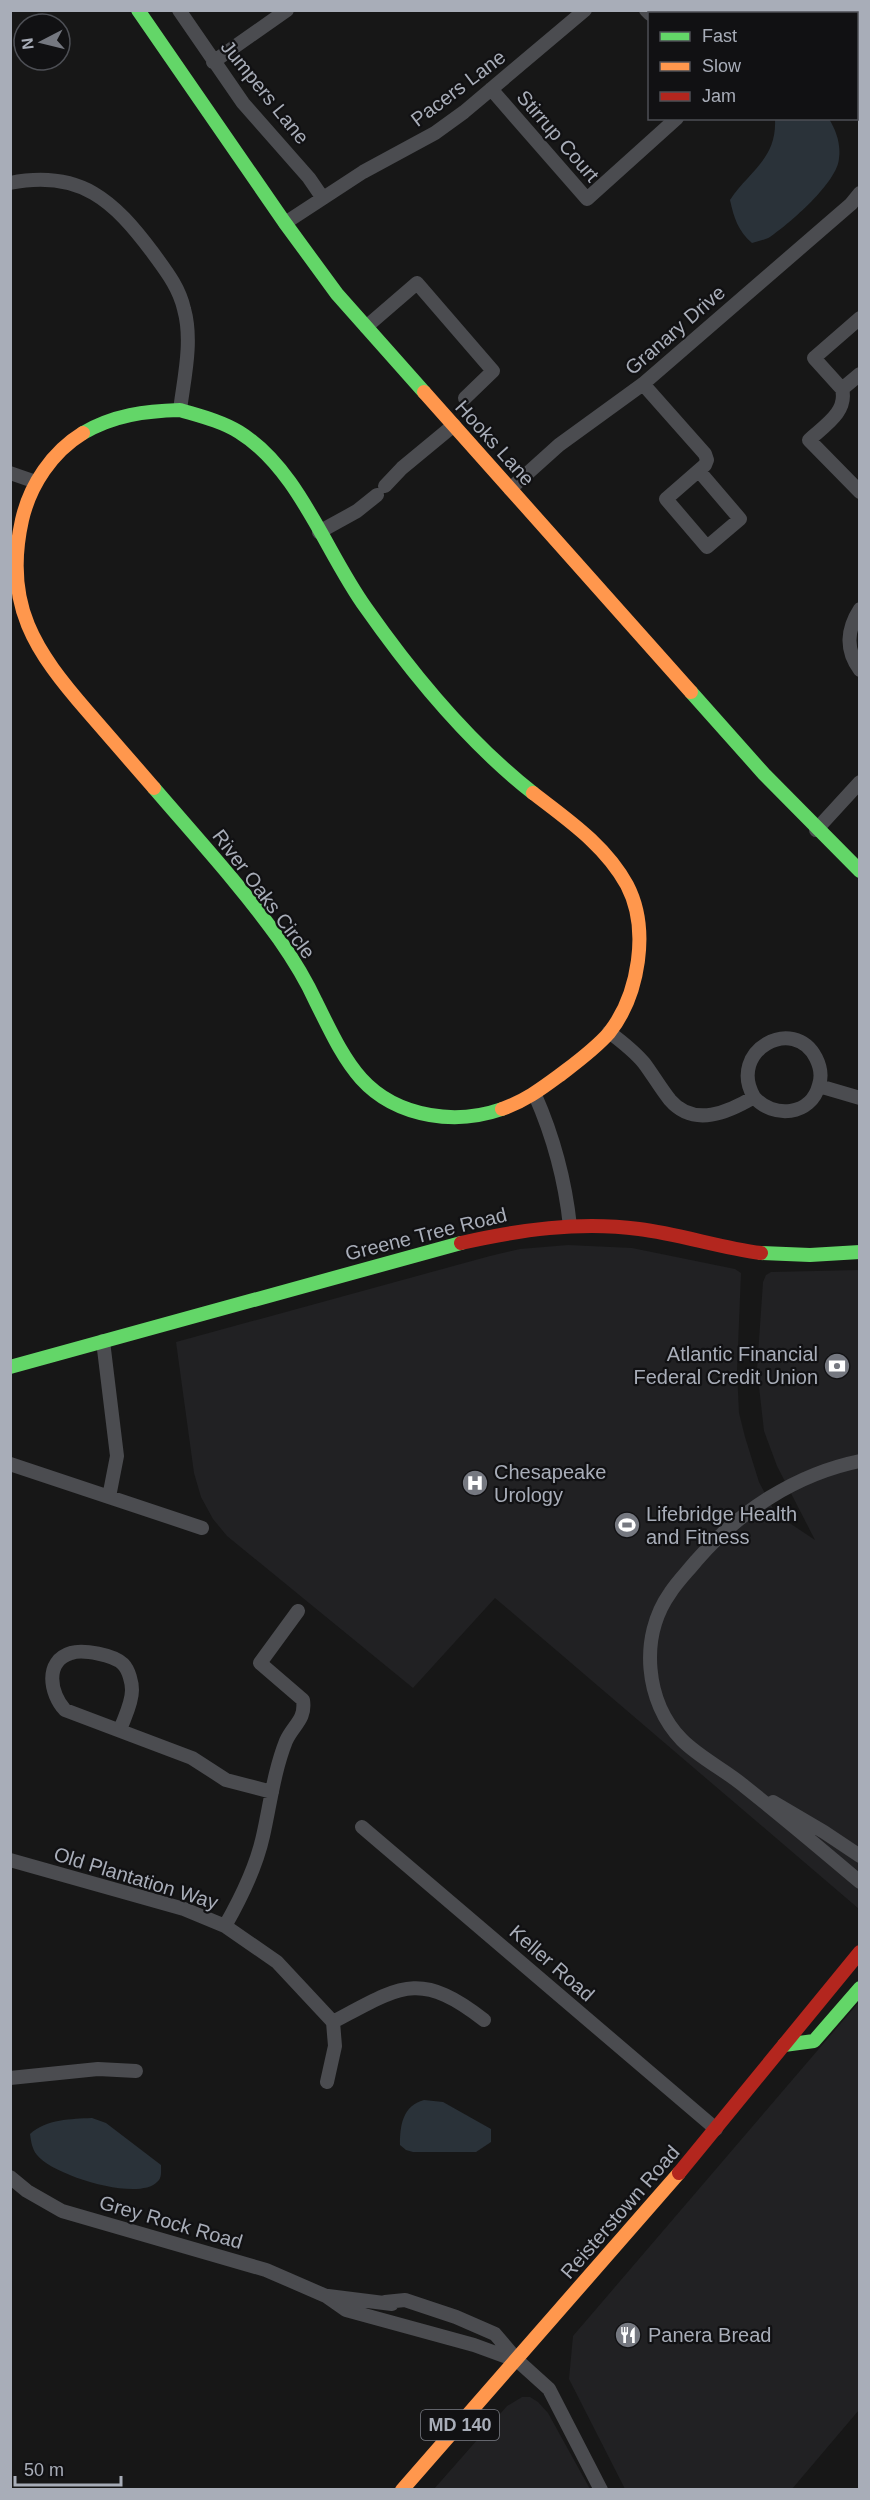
<svg xmlns="http://www.w3.org/2000/svg" width="870" height="2500" font-family="Helvetica,sans-serif">
  <style>
    .built { fill: #212123 }
    .water { fill: #2a3239 }
    .lines { fill: none; stroke-linecap: round; stroke-linejoin: round }
    .street { stroke: #4b4c50; stroke-width: 14 }
    .fast { stroke: #63d668; stroke-width: 14 }
    .slow { stroke: #ff974d; stroke-width: 14 }
    .jam { stroke: #b3261e; stroke-width: 14 }
    .labels { text-anchor: middle; dominant-baseline: central; stroke-width: 4.5; stroke-linejoin: round; paint-order: stroke }
    .shield { fill: #111113; stroke: #7b7e86; stroke-width: 1.5 }
    .shield-label { font-size: 18px; font-weight: bold; fill: #a8adb8 }
    .street-label { font-size: 20px; fill: #a8adb8; stroke: #111113 }
    .poi-label { font-size: 20px; fill: #a8adb8; stroke: #111113; text-anchor: start }
  </style>
  <rect width="100%" height="100%" fill="#171717"/>
  <!-- built -->
  <path class="built" d="M 568,1245 L 632,1248 L 735,1269 L 741,1273 L 737,1371 L 739,1413 L 745,1437 L 759,1482 L 776,1514 L 815,1540 L 777,1466 L 764,1431 L 757,1369 L 763,1282 L 766,1275 L 771,1272 L 859,1270 L 859,1909 L 495,1598 L 413,1688 L 227,1536 L 213,1519 L 201,1497 L 194,1473 L 176,1342 L 490,1256 L 520,1249 Z
    M 859,2002 L 859,2410 L 792,2489 L 625,2489 L 569,2379 L 573,2336 Z
    M 522,2397 L 530,2397 L 538,2402 L 548,2413 L 590,2489 L 434,2489 L 507,2406 Z"/>
  <!-- water -->
  <path class="water" d="M 775,119 L 829,119 C 836,130 841,144 839,158 C 838,182 789,224 770,237 C 765,240 758,241 752,243 C 738,231 734,218 730,200 C 749,171 777,159 775,119 Z
    M 424,2100 L 443,2102 L 491,2129 L 491,2142 L 476,2152 L 413,2152 L 406,2150 L 400,2145 C 400,2124 403,2106 424,2100 Z
    M 92,2118 L 106,2123 L 161,2165 C 161,2172 162,2178 157,2182 C 138,2202 52,2175 37,2155 C 32,2149 31,2141 30,2134 C 47,2119 71,2119 92,2118 Z"/>
  <g class="lines">
    <!-- street -->
    <path class="street" d="M 179,10 L 243,103 L 309,178 L 322,197
      M 646,10 L 650,14
      M 786,10 L 788,14
      M 213,62 L 287,10
      M 491,89 L 587,199 L 677,118
      M 856,95 L 860,99
      M 10,183 C 81,169 114,201 153,253 C 166,271 179,287 184,309 C 193,341 184,378 180,410
      M 285,223 L 363,172 L 435,133 L 464,112 L 585,10
      M 860,318 L 814,358 L 842,389 L 860,374
      M 366,327 L 417,283 L 493,371 L 465,398
      M 643,384 L 705,454 L 707,460 L 705,465 L 666,499 L 707,547 L 740,519 L 699,471
      M 842,389 C 848,412 824,426 809,440 L 860,492
      M 10,473 L 36,482
      M 385,486 L 402,468 L 454,425
      M 510,489 L 559,445 L 643,384 L 851,204 L 860,193
      M 319,532 L 357,511 L 377,495
      M 860,609 C 847,629 845,650 860,670
      M 816,830 L 860,782
      M 609,1032 C 621,1041 634,1051 644,1063 C 653,1075 661,1089 670,1100 C 694,1128 729,1112 754,1097 C 773,1119 811,1116 819,1085 C 822,1076 820,1066 816,1058 C 794,1014 727,1051 754,1097
      M 819,1086 L 860,1098
      M 535,1095 C 554,1138 565,1179 570,1226
      M 103,1341 L 117,1456 L 109,1497
      M 860,1461 C 796,1474 738,1512 696,1561 C 687,1572 677,1582 670,1593 C 639,1637 645,1702 682,1740 C 700,1758 725,1770 744,1786 C 783,1817 821,1849 860,1882
      M 10,1464 L 202,1528
      M 120,1730 C 124,1718 132,1704 132,1690 C 132,1683 129,1670 123,1664 C 114,1655 83,1649 71,1653 C 44,1661 50,1694 65,1710 L 192,1758 L 226,1780 L 272,1792
      M 773,1802 L 824,1832 L 860,1856
      M 362,1827 L 716,2129
      M 10,1860 L 184,1909 L 225,1926 L 277,1962 L 333,2022 L 335,2046 L 327,2082
      M 225,1926 C 241,1898 256,1868 263,1836 C 270,1805 274,1771 286,1741 C 293,1725 306,1720 303,1700 L 260,1663 L 298,1611
      M 333,2022 C 399,1987 419,1969 484,2020
      M 10,2078 L 98,2069 L 136,2071
      M 10,2177 L 27,2191 L 62,2211 L 266,2270 L 326,2296 L 346,2310 L 474,2345 L 518,2361
      M 328,2296 L 392,2304
      M 385,2302 L 405,2300 L 456,2317 L 495,2334 L 518,2361 L 549,2389 L 601,2490"/>
    <!-- fast -->
    <path class="fast" d="M 138,10 L 285,223 L 337,294 L 424,392
      M 180,410 C 200,416 221,421 239,432 C 299,469 326,553 366,608 C 413,675 468,742 533,793
      M 83,433 C 114,415 145,411 180,410
      M 691,692 L 764,774 L 860,871
      M 154,788 C 196,837 241,886 279,939 C 293,959 306,980 316,1002 C 344,1058 362,1103 430,1115 C 453,1119 479,1117 502,1109
      M 761,1253 L 810,1255 L 860,1252
      M 10,1367 L 461,1243
      M 784,2045 L 814,2041 L 860,1988"/>
    <!-- slow -->
    <path class="slow" d="M 424,392 L 691,692
      M 83,433 C 52,452 30,485 22,520 C 3,605 35,651 88,712 C 110,737 132,763 154,788
      M 502,1109 C 525,1101 541,1089 560,1075 C 577,1062 595,1049 609,1033 C 639,995 650,929 627,885 C 605,845 568,820 533,793
      M 402,2490 L 679,2173"/>
    <!-- jam -->
    <path class="jam" d="M 461,1243 C 519,1230 579,1221 639,1229 C 680,1234 720,1248 761,1253
      M 679,2173 L 860,1952"/>
  </g>
  <!-- icons -->
  <defs>
    <g id="bank-disc" transform="scale(1.35)"><circle r="9.5" fill="#757880" stroke="#111113"/><path d="M-6-4H6V4H-6ZM0-2.3a2.3 2.3 0 1 0 0 4.6a2.3 2.3 0 1 0 0-4.6Z" fill="#fff"/></g>
    <g id="hospital-disc" transform="scale(1.35)"><circle r="9.5" fill="#757880" stroke="#111113"/><path d="M-5-5h3v3.5h4V-5h3V5h-3V1.5h-4V5h-3Z" fill="#fff"/></g>
    <g id="stadium-disc" transform="scale(1.35)"><circle r="9.5" fill="#757880" stroke="#111113"/><path d="M0-5a6.5 5 0 1 0 0 10a6.5 5 0 1 0 0-10ZM-3.5-1.8h7v3.6h-7Z" fill="#fff"/></g>
    <g id="restaurant-disc" transform="scale(1.35)"><circle r="9.5" fill="#757880" stroke="#111113"/><path d="M-5-6h1v4h1v-4h1v4h1v-4h1v5L-1.5 .5V6h-2V.5L-5-1ZM5-6V6H3V1.5H1.5Q1.5-4 5-6Z" fill="#fff"/></g>
  </defs>
  <g fill-rule="evenodd">
    <use href="#bank-disc" x="837" y="1366"/>
    <use href="#hospital-disc" x="475" y="1483"/>
    <use href="#stadium-disc" x="627" y="1525"/>
    <use href="#restaurant-disc" x="628" y="2335"/>
  </g>
  <g class="labels">
    <!-- shield labels -->
    <rect class="shield" x="421" y="2410" width="78" height="30" rx="4.5"/>
    <g class="shield-label">
      <text x="460" y="2425">MD 140</text>
    </g>
    <!-- street labels -->
    <g class="street-label">
      <text transform="translate(458 88) rotate(-37)">Pacers Lane</text>
      <text transform="translate(265 92) rotate(51)">Jumpers Lane</text>
      <text transform="translate(558 136) rotate(49)">Stirrup Court</text>
      <text transform="translate(675 330) rotate(-41)">Granary Drive</text>
      <text transform="translate(495 443) rotate(48)">Hooks Lane</text>
      <text transform="translate(264 894) rotate(53)">River Oaks Circle</text>
      <text transform="translate(426 1234) rotate(-14)">Greene Tree Road</text>
      <text transform="translate(136 1878) rotate(17)">Old Plantation Way</text>
      <text transform="translate(552 1963) rotate(41)">Keller Road</text>
      <text transform="translate(620 2212) rotate(-49)">Reisterstown Road</text>
      <text transform="translate(171 2222) rotate(16)">Grey Rock Road</text>
    </g>
    <!-- poi labels -->
    <g class="poi-label">
      <text x="818" y="1354" text-anchor="end">Atlantic Financial<tspan x="818" dy="23">Federal Credit Union</tspan></text>
      <text x="494" y="1472">Chesapeake<tspan x="494" dy="23">Urology</tspan></text>
      <text x="646" y="1514">Lifebridge Health<tspan x="646" dy="23">and Fitness</tspan></text>
      <text x="648" y="2335">Panera Bread</text>
    </g>
  </g>
  <!-- border -->
  <rect width="870" height="2500" fill="none" stroke="#a8adb8" stroke-width="24"/>
  <!-- legend -->
  <rect x="648" y="12" width="210" height="108" fill="#111113" stroke="#4d4f55" stroke-width="1.5"/>
  <rect x="660" y="32" width="30" height="9" fill="#63d668" stroke="#4d4f55" stroke-width="1.5"/>
  <text x="702" y="42" font-size="18" fill="#a8adb8">Fast</text>
  <rect x="660" y="62" width="30" height="9" fill="#ff974d" stroke="#4d4f55" stroke-width="1.5"/>
  <text x="702" y="72" font-size="18" fill="#a8adb8">Slow</text>
  <rect x="660" y="92" width="30" height="9" fill="#b3261e" stroke="#4d4f55" stroke-width="1.5"/>
  <text x="702" y="102" font-size="18" fill="#a8adb8">Jam</text>
  <!-- north arrow -->
  <g transform="translate(42 42) rotate(263)"><circle r="28" fill="#111113" stroke="#4d4f55" stroke-width="1.5"/>
  <path d="M0-4.5L10 22L0 15L-10 22Z" fill="#757880"/>
  <text y="-9" font-size="16" font-weight="bold" text-anchor="middle" fill="#a8adb8">N</text>
  </g>
  <!-- scale -->
  <path d="M15 2476v9h106v-9" fill="none" stroke="#a8adb8" stroke-width="3"/>
  <text x="24" y="2476" font-size="18" fill="#a8adb8" stroke="#111113" stroke-width="4.5" paint-order="stroke">50 m</text>
</svg>
